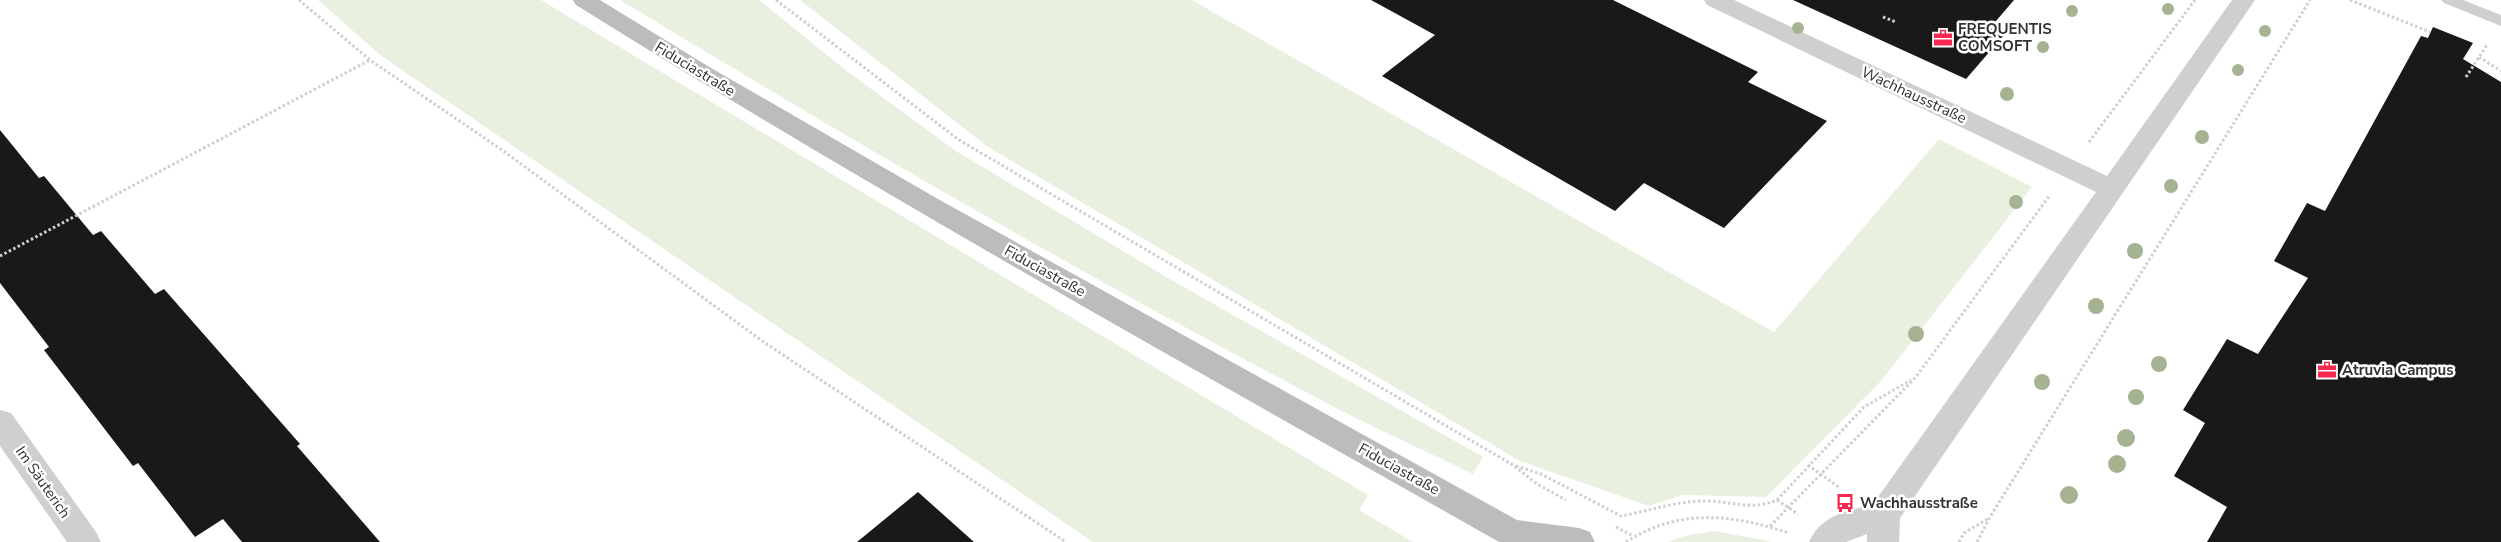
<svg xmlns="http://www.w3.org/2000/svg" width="2501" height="542" font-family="'Nunito Sans',sans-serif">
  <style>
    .green { fill: #eaf0e0 }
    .building { fill: #191919 }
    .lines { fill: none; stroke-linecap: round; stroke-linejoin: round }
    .path { stroke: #cfcfcf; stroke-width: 3; stroke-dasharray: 2.5 2.5; stroke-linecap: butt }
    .lane { fill: #cfcfcf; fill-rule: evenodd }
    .street { fill: #cfcfcf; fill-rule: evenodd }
    .secondary { fill: #bcbcbc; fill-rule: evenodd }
    .tree { fill: #a5b393 }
    .labels { text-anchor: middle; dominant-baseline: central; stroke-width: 5; stroke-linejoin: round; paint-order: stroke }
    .poi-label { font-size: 15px; font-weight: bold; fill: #323232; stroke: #fff; text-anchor: start }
    .street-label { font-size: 15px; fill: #323232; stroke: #fff }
  </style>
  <rect width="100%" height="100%" fill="#fff"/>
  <!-- green -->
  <path class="green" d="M 318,0 L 541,0 L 1368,495 L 1359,510 L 1413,542 L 1093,542 L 380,55 Z
    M 620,0 L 759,0 L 848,72 L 956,151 L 1168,278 L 1483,457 L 1473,474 C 1422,449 1369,426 1319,399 C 1081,274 849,139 620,0 Z
    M 800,0 L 1192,0 L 1774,332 L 1939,139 L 2032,187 L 1881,381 L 1766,497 L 1683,495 L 1649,506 L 1520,461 L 988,147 Z
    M 1715,531 L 1773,542 L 1667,542 L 1689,535 Z"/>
  <!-- building -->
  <path class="building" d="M 1371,0 L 1613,0 L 1758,72 L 1748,82 L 1827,121 L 1724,228 L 1644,183 L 1615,211 L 1382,76 L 1435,35 Z
    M 1793,0 L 2014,0 L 1990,28 L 2004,35 L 1966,79 Z
    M 2433,27 L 2473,43 L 2463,59 L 2501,82 L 2501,542 L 2207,542 L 2227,507 L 2174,476 L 2205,423 L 2183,410 L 2227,339 L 2258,354 L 2308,278 L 2274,261 L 2307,203 L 2325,211 L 2421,36 L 2428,38 Z
    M 0,130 L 39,178 L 44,176 L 93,235 L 101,231 L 155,294 L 164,289 L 300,444 L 297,446 L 380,542 L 242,542 L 223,519 L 195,537 L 138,463 L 133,466 L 44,350 L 49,347 L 0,283 Z
    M 918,492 L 974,542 L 857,542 Z"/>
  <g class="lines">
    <!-- path -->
    <path class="path" d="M 299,0 L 370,60 L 502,150 L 765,343 L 1066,542
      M 776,0 L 959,140 L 1513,465 L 1537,484 L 1566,500
      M 2350,0 L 2430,32
      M 1883,17 L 1896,22
      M 2479,57 L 2501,71
      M 2466,77 L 2487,45
      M 2089,142 L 2195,0
      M 0,256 L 370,60
      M 1808,465 L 1840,488
      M 1516,466 L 1541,474 L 1621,516 C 1649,511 1676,501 1705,501 C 1732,501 1751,511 1777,500 L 1864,407 L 1911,380
      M 1777,500 L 1798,514
      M 1770,526 L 1915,378 L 2050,195
      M 1616,527 L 1633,536
      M 1626,542 C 1679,508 1731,514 1789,533
      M 1959,542 L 1964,533 L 1989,518
      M 1977,542 L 1990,517 L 2310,0"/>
    <!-- lane -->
    <path class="lane" d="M 2441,0 L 2463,0 L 2501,15 L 2501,26 L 2444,3 Z"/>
    <!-- street -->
    <path class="street" d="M 1704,0 L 1734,0 L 2107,176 L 2232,0 L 2255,0 L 1900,518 L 1899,542 L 1867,542 L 1867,534 L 1846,542 L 1809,542 C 1822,514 1846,512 1873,504 L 2096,192 L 1707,5 Z
      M 0,410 L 11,413 L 96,532 L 101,542 L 67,542 L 0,446 Z"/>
    <!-- secondary -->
    <path class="secondary" d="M 573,0 L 600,0 L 706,65 L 938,199 L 1517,520 L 1579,528 L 1590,532 L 1595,542 L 1499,542 C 1189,366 878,194 576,5 Z"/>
  </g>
  <!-- trees -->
  <g class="tree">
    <circle cx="2168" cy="9" r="6"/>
    <circle cx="2072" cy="11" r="6"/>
    <circle cx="1798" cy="28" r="6"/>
    <circle cx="2265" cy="31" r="6"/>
    <circle cx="2043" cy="47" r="6"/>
    <circle cx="2238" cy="70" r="6"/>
    <circle cx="2007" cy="94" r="7"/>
    <circle cx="2202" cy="137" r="7"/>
    <circle cx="2171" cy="186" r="7"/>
    <circle cx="2016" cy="202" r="7"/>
    <circle cx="2135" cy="251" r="8"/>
    <circle cx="2096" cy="306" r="8"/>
    <circle cx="1916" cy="334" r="8"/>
    <circle cx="2159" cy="364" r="8"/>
    <circle cx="2042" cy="382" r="8"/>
    <circle cx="2136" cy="397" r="8"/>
    <circle cx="2126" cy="438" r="9"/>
    <circle cx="2117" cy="464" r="9"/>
    <circle cx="2069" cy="495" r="9"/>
  </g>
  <!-- icons -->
  <defs>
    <g id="office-bare" transform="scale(1.5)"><path d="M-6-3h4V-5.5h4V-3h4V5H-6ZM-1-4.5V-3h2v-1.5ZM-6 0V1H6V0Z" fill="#f52950" stroke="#fff" stroke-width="2.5" paint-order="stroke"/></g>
    <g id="bus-bare" transform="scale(1.5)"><path d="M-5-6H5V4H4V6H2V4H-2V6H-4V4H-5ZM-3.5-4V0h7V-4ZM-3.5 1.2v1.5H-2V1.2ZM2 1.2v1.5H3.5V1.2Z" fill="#f52950" stroke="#fff" stroke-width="2.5" paint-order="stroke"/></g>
  </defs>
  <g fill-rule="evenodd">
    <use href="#office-bare" x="1943" y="38"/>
    <use href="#office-bare" x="2327" y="370"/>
    <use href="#bus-bare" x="1845" y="503"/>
  </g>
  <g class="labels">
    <!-- poi labels -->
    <g class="poi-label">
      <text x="1958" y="29">FREQUENTIS<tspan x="1958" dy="17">COMSOFT</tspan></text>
      <text x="2342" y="370">Atruvia Campus</text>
      <text x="1860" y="503">Wachhausstraße</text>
    </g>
    <!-- street labels -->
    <g class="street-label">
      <text transform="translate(695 69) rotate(31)">Fiduciastraße</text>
      <text transform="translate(1914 95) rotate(25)">Wachhausstraße</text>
      <text transform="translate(1045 271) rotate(29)">Fiduciastraße</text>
      <text transform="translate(1399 469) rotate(29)">Fiduciastraße</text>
      <text transform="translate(43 482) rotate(55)">Im Säuterich</text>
    </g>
  </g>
</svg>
